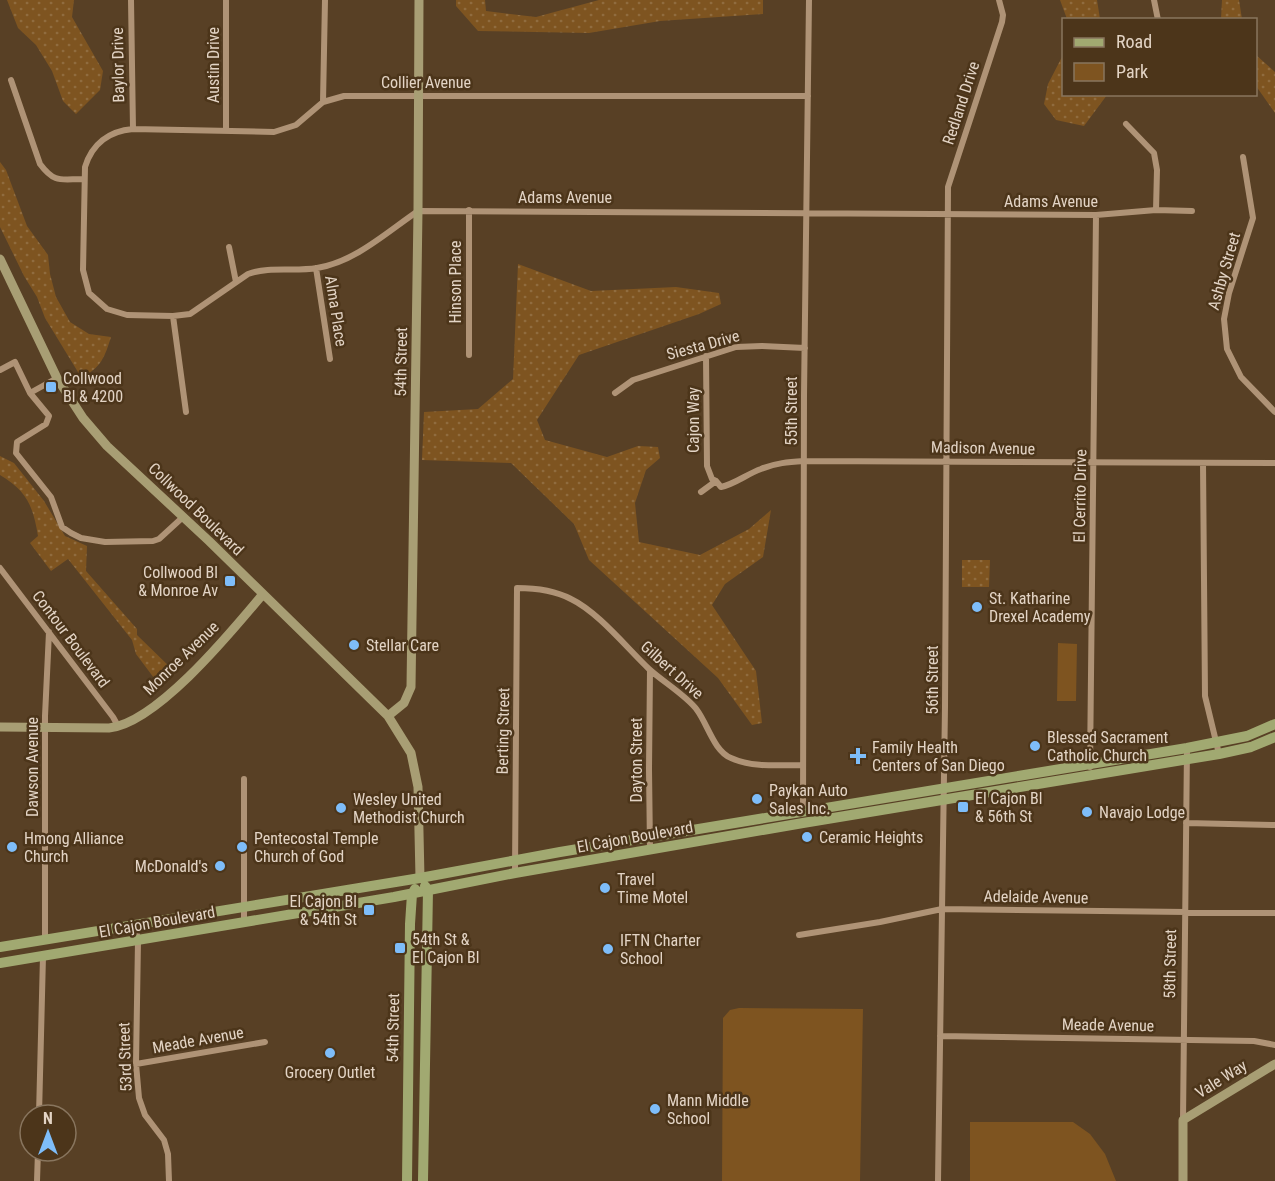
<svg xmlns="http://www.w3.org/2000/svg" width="1275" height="1181" font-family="'Roboto Condensed',sans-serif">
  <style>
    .green { fill: url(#green-dots) }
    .pitch { fill: #7e5420 }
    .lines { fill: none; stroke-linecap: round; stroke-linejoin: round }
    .street { stroke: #af9376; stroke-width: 6 }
    .secondary { stroke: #a89e74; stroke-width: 9 }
    .primary { stroke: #a1a971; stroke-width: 10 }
    .poi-dot { fill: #7ebdf9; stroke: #4c351a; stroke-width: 2 }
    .labels { text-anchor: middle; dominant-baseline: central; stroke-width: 5; stroke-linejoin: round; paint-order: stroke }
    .street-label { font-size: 16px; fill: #e3d4c5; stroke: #4c351a }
    .poi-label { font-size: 16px; fill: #e3d4c5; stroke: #4c351a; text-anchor: start }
  </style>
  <defs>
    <pattern id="green-dots" width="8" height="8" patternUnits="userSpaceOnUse" patternTransform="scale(1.5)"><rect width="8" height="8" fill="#7e5420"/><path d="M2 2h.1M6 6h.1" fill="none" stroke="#906c3f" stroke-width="1.8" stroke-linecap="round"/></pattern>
  </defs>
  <rect width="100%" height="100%" fill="#584025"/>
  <!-- green -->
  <path class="green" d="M 7,0 L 74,0 L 72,17 L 103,71 L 100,90 L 76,114 L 63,101 L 52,71 L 36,45 L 18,28 Z
    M 456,0 L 485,0 L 486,11 L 536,17 L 599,0 L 763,0 L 763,14 L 660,21 L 589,33 L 478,31 L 456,6 Z
    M 1060,0 L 1097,0 L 1100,19 L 1067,19 Z
    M 1222,0 L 1239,0 L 1242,19 L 1221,19 Z
    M 1063,55 L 1064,94 L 1107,95 L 1084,126 L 1056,120 L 1044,104 L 1048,84 Z
    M 1256,55 L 1275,72 L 1275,113 L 1256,86 Z
    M 0,162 L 6,170 L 27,226 L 48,255 L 50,274 L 56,297 L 70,322 L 89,334 L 111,337 C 105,356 101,369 81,377 L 45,318 L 37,297 L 24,276 L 0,227 Z
    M 518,264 L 591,291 L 676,287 L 719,293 L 721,304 L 699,314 L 579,355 L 537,420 L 545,440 L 607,457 L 638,446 L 658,447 L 660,458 L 646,470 L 635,503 L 639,542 L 700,555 L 749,529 L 771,510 L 763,557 L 725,584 L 712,605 L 756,671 L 762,723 L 752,725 L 718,678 L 589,560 L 574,524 L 511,463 L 422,460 L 424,412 L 478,409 L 513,379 Z
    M 0,456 L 14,463 L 44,501 L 65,536 L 87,546 L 86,571 L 137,629 L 137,635 L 175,672 L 160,686 L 136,654 L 132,640 L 68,559 L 51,571 L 30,543 L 38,536 C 33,506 27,491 0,475 Z
    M 962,560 L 990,560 L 989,587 L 962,587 Z"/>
  <!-- pitch -->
  <path class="pitch" d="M 1058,643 L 1077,644 L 1076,701 L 1057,701 Z
    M 739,1008 L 863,1009 L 860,1181 L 722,1181 L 723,1018 L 730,1010 Z
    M 970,1122 L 1073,1122 L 1090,1134 L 1105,1154 L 1116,1181 L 970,1181 Z"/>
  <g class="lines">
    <!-- street -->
    <path class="street" d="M 131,0 L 133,129
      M 1154,0 L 1158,20
      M 11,80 L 40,164 C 55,184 61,179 84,179
      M 808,96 L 344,96 L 323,102 L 296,125 L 274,132 L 133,129 C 109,131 92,144 85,167 L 83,270 L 89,293 L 107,309 L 127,315 L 173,316 L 190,314 L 248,274 C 270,266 294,272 317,268 C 355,262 387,232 418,211 L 1096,215 L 1156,210 L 1192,211
      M 323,102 L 325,0
      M 1126,124 L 1154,153 L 1157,170 L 1156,210
      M 226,131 L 226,0
      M 1243,157 L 1253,218 L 1229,293 L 1224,319 L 1227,349 L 1241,377 L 1275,412
      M 229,247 L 236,282
      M 316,268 L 330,359
      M 173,316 L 186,412
      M 469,355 L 469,210
      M 706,356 L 707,466 L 712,479 L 716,481
      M 0,370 L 15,362 L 30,393 L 49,416 L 46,424 L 17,442 L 16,453 L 51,497 L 62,527 L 71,533 L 81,538 L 105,542 L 153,541 L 159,539 L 183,517
      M 30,393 L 57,378
      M 615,393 L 633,380 L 736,347 L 762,346 L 805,348
      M 1203,463 L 1205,696 L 1219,754
      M 701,492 L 716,481 L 721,487 C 735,484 747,474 761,469 C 775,463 789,462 804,461 L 1275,463
      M 0,568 L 113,717 L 118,726
      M 650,670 L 649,769 L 650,849
      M 1090,767 L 1096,215
      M 244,779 L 244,922
      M 803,813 L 804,395 L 809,0
      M 1186,823 L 1275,825
      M 515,873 L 517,588 C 536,588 554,590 571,599 C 598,612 626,647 649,669 C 662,681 688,697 697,710 C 708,725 714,751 731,758 C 753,768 779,765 803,765
      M 135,924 L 138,941 L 136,1064 L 139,1098 L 145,1115 L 164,1140 L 168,1154 L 169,1181
      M 799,935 L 880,922 L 942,909 L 1275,913
      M 45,938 L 45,716 L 49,632
      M 940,1036 L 1254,1041 L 1275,1045
      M 136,1064 L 265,1042
      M 39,1115 L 43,956
      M 1183,1120 L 1187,748
      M 37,1181 L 38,1151
      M 938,1181 L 945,707 L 948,187 L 1002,22 L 1003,15 L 999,0"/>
    <!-- secondary -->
    <path class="secondary" d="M 0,259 L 57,378 L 83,418 L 107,446 L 209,541 L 388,716 L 411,753 L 418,787 L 420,878
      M 388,716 L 404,703 L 411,687 L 418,211 L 419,0
      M 0,727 L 109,728 C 157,723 232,631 263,594
      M 1183,1181 L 1183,1120 L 1275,1064"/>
    <!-- primary -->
    <path class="primary" d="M 0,947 L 420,878 L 560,852 L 1187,748 L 1247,736 L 1275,724
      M 0,963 L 394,897 L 515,873 L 803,823 L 1219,754 L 1251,747 L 1275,737
      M 407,1181 L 410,924 L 412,894 L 415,889
      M 423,1181 L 428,890 L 425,886"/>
  </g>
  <!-- markers -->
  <g class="poi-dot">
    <rect x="45" y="381" width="12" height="12" rx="3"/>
    <rect x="224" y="575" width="12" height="12" rx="3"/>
    <circle cx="977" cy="607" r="6"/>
    <circle cx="354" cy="645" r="6"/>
    <circle cx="1035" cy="746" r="6"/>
    <path d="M855 747h6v6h6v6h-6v6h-6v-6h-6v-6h6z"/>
    <circle cx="757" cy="799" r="6"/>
    <rect x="957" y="801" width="12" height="12" rx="3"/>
    <circle cx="341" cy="808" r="6"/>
    <circle cx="1087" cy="812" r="6"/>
    <circle cx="807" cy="837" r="6"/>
    <circle cx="12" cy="847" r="6"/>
    <circle cx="242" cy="847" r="6"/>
    <circle cx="220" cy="866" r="6"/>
    <circle cx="605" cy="888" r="6"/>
    <rect x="363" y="904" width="12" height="12" rx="3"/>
    <rect x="394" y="942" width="12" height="12" rx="3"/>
    <circle cx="608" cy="949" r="6"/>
    <circle cx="330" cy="1053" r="6"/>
    <circle cx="655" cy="1109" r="6"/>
  </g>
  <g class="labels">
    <!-- street labels -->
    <g class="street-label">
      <text transform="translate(118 65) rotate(-91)">Baylor Drive</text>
      <text transform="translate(213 65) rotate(-90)">Austin Drive</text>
      <text x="426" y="82">Collier Avenue</text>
      <text transform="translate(961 103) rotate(-72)">Redland Drive</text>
      <text x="565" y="197">Adams Avenue</text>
      <text x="1051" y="201">Adams Avenue</text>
      <text transform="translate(1224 271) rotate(-74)">Ashby Street</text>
      <text transform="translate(455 282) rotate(-90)">Hinson Place</text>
      <text transform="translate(336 311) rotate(81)">Alma Place</text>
      <text transform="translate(703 345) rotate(-15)">Siesta Drive</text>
      <text transform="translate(401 362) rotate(-89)">54th Street</text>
      <text transform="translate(791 411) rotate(-90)">55th Street</text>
      <text transform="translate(693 420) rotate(-90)">Cajon Way</text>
      <text transform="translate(983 448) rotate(1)">Madison Avenue</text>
      <text transform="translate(1080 496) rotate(-89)">El Cerrito Drive</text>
      <text transform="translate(196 509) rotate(44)">Collwood Boulevard</text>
      <text transform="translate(71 639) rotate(53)">Contour Boulevard</text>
      <text transform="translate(181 658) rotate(-44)">Monroe Avenue</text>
      <text transform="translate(672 670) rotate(42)">Gilbert Drive</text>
      <text transform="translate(932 680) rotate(-90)">56th Street</text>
      <text transform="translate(503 731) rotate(-89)">Berting Street</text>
      <text transform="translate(636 760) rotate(-90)">Dayton Street</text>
      <text transform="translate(32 767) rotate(-90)">Dawson Avenue</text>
      <text transform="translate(635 837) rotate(-10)">El Cajon Boulevard</text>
      <text transform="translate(1036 897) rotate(1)">Adelaide Avenue</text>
      <text transform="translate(157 922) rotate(-10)">El Cajon Boulevard</text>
      <text transform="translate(1170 964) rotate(-89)">58th Street</text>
      <text transform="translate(1108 1025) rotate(1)">Meade Avenue</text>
      <text transform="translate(393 1028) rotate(-89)">54th Street</text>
      <text transform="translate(198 1040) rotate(-10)">Meade Avenue</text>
      <text transform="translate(125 1057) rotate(-92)">53rd Street</text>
      <text transform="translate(1221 1079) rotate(-32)">Vale Way</text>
    </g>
    <!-- poi labels -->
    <g class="poi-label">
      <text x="63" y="378">Collwood<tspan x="63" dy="18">Bl &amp; 4200</tspan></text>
      <text x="218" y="572" text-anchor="end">Collwood Bl<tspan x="218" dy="18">&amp; Monroe Av</tspan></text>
      <text x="989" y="598">St. Katharine<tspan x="989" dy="18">Drexel Academy</tspan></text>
      <text x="366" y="645">Stellar Care</text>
      <text x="1047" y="737">Blessed Sacrament<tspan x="1047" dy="18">Catholic Church</tspan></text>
      <text x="872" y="747">Family Health<tspan x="872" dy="18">Centers of San Diego</tspan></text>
      <text x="769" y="790">Paykan Auto<tspan x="769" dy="18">Sales Inc.</tspan></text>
      <text x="975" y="798">El Cajon Bl<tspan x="975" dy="18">&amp; 56th St</tspan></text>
      <text x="353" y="799">Wesley United<tspan x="353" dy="18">Methodist Church</tspan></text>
      <text x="1099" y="812">Navajo Lodge</text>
      <text x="819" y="837">Ceramic Heights</text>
      <text x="24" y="838">Hmong Alliance<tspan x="24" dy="18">Church</tspan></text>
      <text x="254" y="838">Pentecostal Temple<tspan x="254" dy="18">Church of God</tspan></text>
      <text x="208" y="866" text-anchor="end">McDonald's</text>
      <text x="617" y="879">Travel<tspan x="617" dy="18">Time Motel</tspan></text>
      <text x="357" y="901" text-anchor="end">El Cajon Bl<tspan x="357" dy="18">&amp; 54th St</tspan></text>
      <text x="412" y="939">54th St &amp;<tspan x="412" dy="18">El Cajon Bl</tspan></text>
      <text x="620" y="940">IFTN Charter<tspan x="620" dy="18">School</tspan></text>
      <text x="330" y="1072" text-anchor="middle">Grocery Outlet</text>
      <text x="667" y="1100">Mann Middle<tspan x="667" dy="18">School</tspan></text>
    </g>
  </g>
  <!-- legend -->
  <rect x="1062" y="18" width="195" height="78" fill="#4c351a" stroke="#88755e" stroke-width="1.5"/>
  <rect x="1074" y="38" width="30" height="9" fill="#a1a971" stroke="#88755e" stroke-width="1.5"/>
  <text x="1116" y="48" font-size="18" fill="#e3d4c5">Road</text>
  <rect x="1074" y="63" width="30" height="18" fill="#7e5420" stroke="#88755e" stroke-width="1.5"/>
  <text x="1116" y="78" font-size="18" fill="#e3d4c5">Park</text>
  <!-- north arrow -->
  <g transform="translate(48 1133)"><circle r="28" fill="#4c351a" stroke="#88755e" stroke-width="1.5"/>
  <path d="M0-4.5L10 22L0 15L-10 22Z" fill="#7ebdf9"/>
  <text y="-9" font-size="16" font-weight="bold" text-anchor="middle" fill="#e3d4c5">N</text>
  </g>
</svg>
